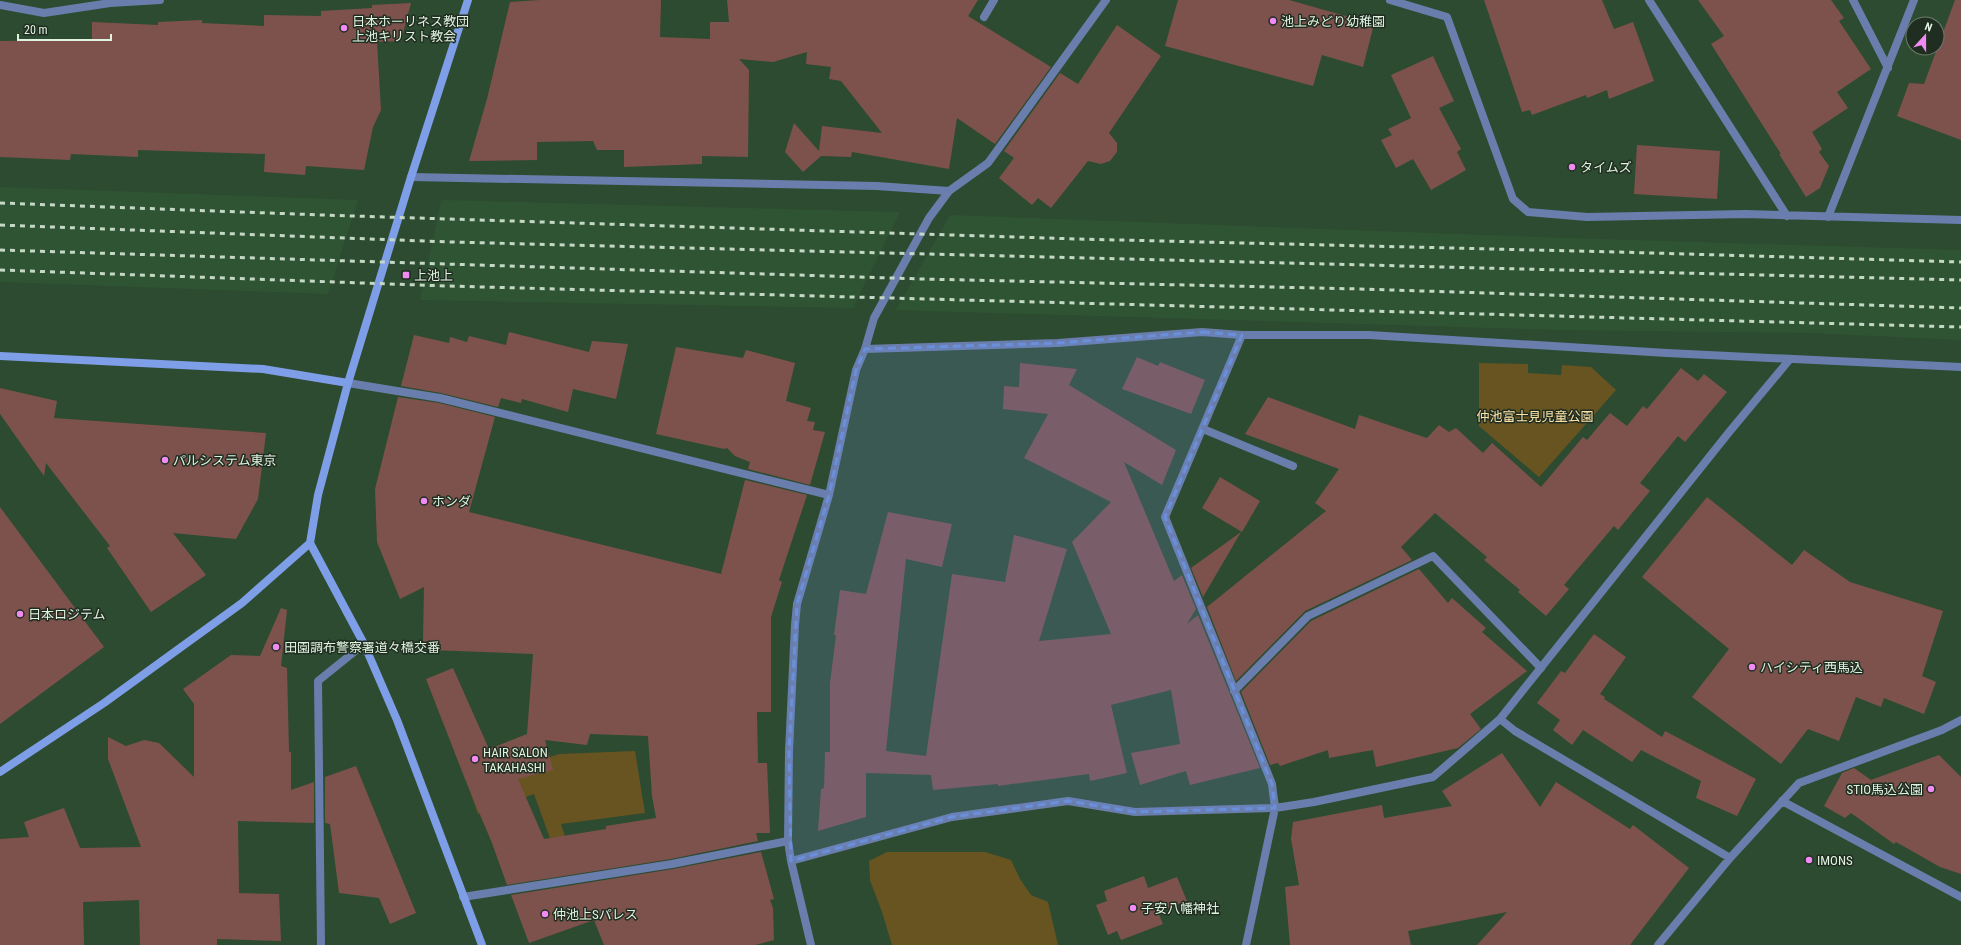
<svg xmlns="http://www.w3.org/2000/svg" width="1961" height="945" font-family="'Roboto Condensed','Noto Sans JP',sans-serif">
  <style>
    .built { fill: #2f5433 }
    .green { fill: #685421 }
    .building { fill: #7d524d; fill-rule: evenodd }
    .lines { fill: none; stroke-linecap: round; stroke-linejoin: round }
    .lane { stroke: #6a7ead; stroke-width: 8 }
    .street { stroke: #6a7ead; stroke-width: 8 }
    .secondary { stroke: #7f9ee8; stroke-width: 8 }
    .rail { stroke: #c5d8c5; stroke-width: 3; stroke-dasharray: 5 5; stroke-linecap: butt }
    .marked { fill: #6b90db; fill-opacity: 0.2; stroke: #6b90db; stroke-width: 3; stroke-dasharray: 8 5; stroke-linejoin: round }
    .poi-dot { fill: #f28af3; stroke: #202d21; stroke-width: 1.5 }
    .labels { text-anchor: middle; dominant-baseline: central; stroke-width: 3; stroke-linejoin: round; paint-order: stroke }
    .poi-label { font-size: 13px; fill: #e0f2e0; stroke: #202d21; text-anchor: start }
    .park-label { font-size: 13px; fill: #fce1a5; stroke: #202d21 }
  </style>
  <rect width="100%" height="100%" fill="#2d4b30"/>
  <!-- built -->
  <path class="built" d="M 0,187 L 358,200 L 328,294 L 0,282 Z
    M 441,200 L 900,212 L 853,308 L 420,300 Z
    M 950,215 L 1564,238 L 1961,250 L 1961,340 L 1810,333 L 1561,330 L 896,310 Z"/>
  <!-- green -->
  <path class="green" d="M 1479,363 L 1528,364 L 1528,373 L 1561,375 L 1562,365 L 1591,367 L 1616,390 L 1539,477 L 1479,426 Z
    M 635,751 L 645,813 L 561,824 L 576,871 L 551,841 L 534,794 L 478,814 L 468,786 L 559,754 Z
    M 887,852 L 985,852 L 1011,860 L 1020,879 L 1031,895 L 1048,902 L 1058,945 L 892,945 L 882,912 L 870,880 L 869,861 Z"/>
  <!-- building -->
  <path class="building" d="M 540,0 L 661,0 L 660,37 L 710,39 L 710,22 L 729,22 L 727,0 L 978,0 L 968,16 L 1051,67 L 995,144 L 957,118 L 949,169 L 852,152 L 851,157 L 821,156 L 803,172 L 785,152 L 794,123 L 819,151 L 822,126 L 882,133 L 841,81 L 829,79 L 831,67 L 806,64 L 807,52 L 773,62 L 739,59 L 749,70 L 748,157 L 702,156 L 702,164 L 624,167 L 624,150 L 597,150 L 593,141 L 537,142 L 537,160 L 469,161 L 487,99 L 510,2 Z
    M 1178,0 L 1289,0 L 1374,24 L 1363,67 L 1322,55 L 1313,86 L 1165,46 Z
    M 1484,0 L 1602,0 L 1614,29 L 1633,22 L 1654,81 L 1609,99 L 1607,90 L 1587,98 L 1586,95 L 1532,115 L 1530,110 L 1522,112 Z
    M 1698,0 L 1831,0 L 1844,18 L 1839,21 L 1871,69 L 1837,92 L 1848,108 L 1812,132 L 1822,149 L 1819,152 L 1829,166 L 1820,188 L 1806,197 L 1779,154 L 1781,154 L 1711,44 L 1724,36 Z
    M 1955,0 L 1961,0 L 1961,140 L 1897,116 L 1909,83 L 1924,84 Z
    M 411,3 L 401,41 L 377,42 L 381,110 L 373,127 L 364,170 L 306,166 L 305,175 L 264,172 L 265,154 L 138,150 L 138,157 L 71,154 L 70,160 L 0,157 L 0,41 L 92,40 L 92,22 L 158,25 L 158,22 L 202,20 L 202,23 L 264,26 L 264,15 L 321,16 L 321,11 L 372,8 L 372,5 Z
    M 1117,25 L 1161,56 L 1109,133 L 1117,143 L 1117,152 L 1110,161 L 1101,164 L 1088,161 L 1051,208 L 1038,198 L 1032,205 L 999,178 L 1014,158 L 1004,151 L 1060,73 L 1078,84 Z
    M 1433,56 L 1454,101 L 1439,108 L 1461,149 L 1457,152 L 1466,170 L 1431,190 L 1413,159 L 1396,168 L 1381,140 L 1392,135 L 1388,129 L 1411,118 L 1391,75 Z
    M 1637,145 L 1720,151 L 1717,199 L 1634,194 Z
    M 509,332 L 589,352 L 592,341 L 628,344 L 616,399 L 573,389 L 568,412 L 522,399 L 521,403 L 501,398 L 498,407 L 441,393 L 401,386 L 414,335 L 449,343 L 450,337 L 467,342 L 469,336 L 506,345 Z
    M 676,347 L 743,358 L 746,350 L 795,363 L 786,401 L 811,408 L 807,421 L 815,422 L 813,430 L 825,432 L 810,485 L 748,469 L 750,462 L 735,456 L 727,448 L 724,449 L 656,434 Z
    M 1137,357 L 1158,366 L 1160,362 L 1205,380 L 1191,414 L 1122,389 Z
    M 1020,363 L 1077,369 L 1069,385 L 1176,450 L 1162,485 L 1124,462 L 1174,581 L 1182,575 L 1196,609 L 1187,624 L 1198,615 L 1260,768 L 1190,785 L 1186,771 L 1140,785 L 1131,753 L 1180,744 L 1171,690 L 1111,705 L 1127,773 L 1090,781 L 1089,774 L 998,786 L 998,784 L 933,790 L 931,775 L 866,773 L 866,817 L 818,831 L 821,789 L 824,788 L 825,752 L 830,752 L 830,683 L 836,635 L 834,635 L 840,590 L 866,594 L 888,512 L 952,524 L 942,567 L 906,559 L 886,751 L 926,756 L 952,574 L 1005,582 L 1014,535 L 1067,549 L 1039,641 L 1111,634 L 1072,542 L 1111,502 L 1024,458 L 1048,414 L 1003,409 L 1004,386 L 1019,387 Z
    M 1681,368 L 1698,381 L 1704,374 L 1727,392 L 1685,442 L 1678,436 L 1640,483 L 1650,491 L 1618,530 L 1614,526 L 1564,585 L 1569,589 L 1546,616 L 1518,592 L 1520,590 L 1484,560 L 1487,557 L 1435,513 L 1401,547 L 1412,560 L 1305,611 L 1236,681 L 1207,607 L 1326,511 L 1315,503 L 1339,469 L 1245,434 L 1268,397 L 1355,429 L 1359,415 L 1427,438 L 1439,425 L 1449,432 L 1456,428 L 1483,453 L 1492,443 L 1541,487 L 1583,437 L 1587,440 L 1610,413 L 1627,426 L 1643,406 L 1647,409 Z
    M 0,388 L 57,401 L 54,418 L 266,433 L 258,499 L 236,539 L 173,533 L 206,575 L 151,612 L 107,548 L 110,546 L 46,463 L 44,476 L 0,414 Z
    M 398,397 L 439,403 L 495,417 L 469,512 L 721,574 L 745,480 L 807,495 L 779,580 L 782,582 L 771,617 L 771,712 L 757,712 L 758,763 L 767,763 L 770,833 L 756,833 L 758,841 L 671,859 L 507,885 L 492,843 L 465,779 L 426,679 L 453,668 L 489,749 L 527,734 L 533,654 L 430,650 L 423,641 L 424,587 L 400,599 L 377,542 L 375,489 ZM 590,734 L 648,736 L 652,796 L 656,818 L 606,826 L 606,829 L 544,839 L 518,779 L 553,770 L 545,740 L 587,745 Z
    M 1220,477 L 1260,501 L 1242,532 L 1202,508 Z
    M 1707,497 L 1792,565 L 1804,550 L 1850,582 L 1943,611 L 1922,676 L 1936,682 L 1924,714 L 1884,698 L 1881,707 L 1856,697 L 1839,741 L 1808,729 L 1781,764 L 1692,697 L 1729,649 L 1642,577 Z
    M 0,507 L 104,647 L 0,724 Z
    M 1241,532 L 1203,597 L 1191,568 Z
    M 1419,569 L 1448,603 L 1452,598 L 1486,628 L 1482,632 L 1527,671 L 1470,714 L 1481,729 L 1458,748 L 1376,767 L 1373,750 L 1329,758 L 1328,750 L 1280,766 L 1278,763 L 1270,765 L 1241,692 L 1311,621 Z
    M 281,608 L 287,610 L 281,666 L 287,668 L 289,752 L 291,752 L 291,790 L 314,782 L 314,823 L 238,821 L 239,893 L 279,894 L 281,941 L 217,939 L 217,945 L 140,945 L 139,900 L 83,902 L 84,945 L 0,945 L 0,839 L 29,837 L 24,822 L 64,808 L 80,848 L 141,847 L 108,759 L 108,737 L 126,746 L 144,740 L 159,743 L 194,777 L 194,704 L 183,689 L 231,655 L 260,656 Z
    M 1594,634 L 1626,657 L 1600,694 L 1605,697 L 1604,699 L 1662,737 L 1665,731 L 1756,779 L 1737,816 L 1696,798 L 1701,781 L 1641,750 L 1632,762 L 1583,730 L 1572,745 L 1553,730 L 1560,720 L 1537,703 L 1561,671 L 1565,673 Z
    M 1502,753 L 1540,807 L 1556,782 L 1630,829 L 1633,825 L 1689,868 L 1630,945 L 1477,945 L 1507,912 L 1408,931 L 1411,945 L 1290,945 L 1285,887 L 1299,885 L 1291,839 L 1293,822 L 1382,805 L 1384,818 L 1452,806 L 1442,791 Z
    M 1939,755 L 1961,777 L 1961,874 L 1940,867 L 1896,842 L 1894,844 L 1851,813 L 1845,818 L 1824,806 L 1842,773 L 1854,768 L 1871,780 Z
    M 356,766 L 416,913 L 390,924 L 379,898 L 339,893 L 330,824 L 325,823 L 325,777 Z
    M 761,852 L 774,899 L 770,900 L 773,908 L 774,940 L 755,945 L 604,945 L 594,920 L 529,943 L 511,895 L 673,869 Z
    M 1144,876 L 1148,888 L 1177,877 L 1187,901 L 1158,912 L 1163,924 L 1121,940 L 1117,931 L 1108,935 L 1096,905 L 1107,901 L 1104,891 Z"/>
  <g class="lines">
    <!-- lane -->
    <path class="lane" d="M 1853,0 L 1888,68
      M 984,17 L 994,0
      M 1234,691 L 1308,616 L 1433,556 L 1541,668
      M 463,897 L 672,864 L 788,841"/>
    <!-- street -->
    <path class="street" d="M 1390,0 L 1447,17 L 1513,199 L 1528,212 L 1587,217 L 1746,214 L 1961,220
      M 1649,0 L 1787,216
      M 0,5 L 44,13 L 110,3 L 160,0
      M 411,177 L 877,186 L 949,191
      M 1828,217 L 1914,0
      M 1242,335 L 1165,517 L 1272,784 L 1275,808 L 1246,945
      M 865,349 L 1058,343 L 1202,332 L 1242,335 L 1369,335 L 1667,353 L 1961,367
      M 348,383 L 440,398 L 829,495
      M 1203,429 L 1293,466
      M 1500,719 L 1515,731 L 1730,858
      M 1782,801 L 1961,897
      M 791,861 L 952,817 L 1068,801 L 1135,812 L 1275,808 L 1314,802 L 1433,777 L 1500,719 L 1730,431 L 1790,359
      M 321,945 L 318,681 L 364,644
      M 811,945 L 791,861 L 788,841 L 789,751 L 795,625 L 797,604 L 829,495 L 856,370 L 865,349 L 874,318 L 929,218 L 949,191 L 988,163 L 1106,0
      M 1658,945 L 1730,858 L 1799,783 L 1942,730 L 1961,720"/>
    <!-- secondary -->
    <path class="secondary" d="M 468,0 L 411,177 L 348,383 L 318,495 L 310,543 L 364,644 L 397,720 L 482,945
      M 0,356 L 263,369 L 348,383
      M 0,772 L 104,703 L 242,603 L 310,543"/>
    <!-- rail -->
    <path class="rail" d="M 0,203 L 322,215 L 1078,239 L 1617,252 L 1961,262
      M 0,225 L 450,242 L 1961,280
      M 0,250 L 923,279 L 1360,289 L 1961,308
      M 0,270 L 447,286 L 1961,327"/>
  </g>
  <!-- marked area -->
  <path class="marked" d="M 1202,332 L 1242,335 L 1165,517 L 1272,784 L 1275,808 L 1135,812 L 1068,801 L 952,817 L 791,861 L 789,751 L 797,604 L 829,495 L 856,370 L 865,349 L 1058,343 Z"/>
  <!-- markers -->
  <g class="poi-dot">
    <circle cx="1273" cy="21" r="4"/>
    <circle cx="344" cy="28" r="4"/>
    <circle cx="1572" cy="167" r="4"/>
    <rect x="402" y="271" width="8" height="8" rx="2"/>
    <circle cx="165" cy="460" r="4"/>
    <circle cx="424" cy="501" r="4"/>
    <circle cx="20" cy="614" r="4"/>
    <circle cx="276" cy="647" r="4"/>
    <circle cx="1752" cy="667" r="4"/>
    <circle cx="475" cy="759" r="4"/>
    <circle cx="1931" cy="789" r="4"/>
    <circle cx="1809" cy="860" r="4"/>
    <circle cx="1133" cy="908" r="4"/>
    <circle cx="545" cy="914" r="4"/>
  </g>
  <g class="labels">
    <!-- poi labels -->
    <g class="poi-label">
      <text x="352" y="21">日本ホーリネス教団<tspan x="352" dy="15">上池キリスト教会</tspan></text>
      <text x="1281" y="21">池上みどり幼稚園</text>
      <text x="1580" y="167">タイムズ</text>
      <text x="414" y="275">上池上</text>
      <text x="173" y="460">パルシステム東京</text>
      <text x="432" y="501">ホンダ</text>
      <text x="28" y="614">日本ロジテム</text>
      <text x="284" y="647">田園調布警察署道々橋交番</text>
      <text x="1760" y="667">ハイシティ西馬込</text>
      <text x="483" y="752">HAIR SALON<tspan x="483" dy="15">TAKAHASHI</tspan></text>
      <text x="1923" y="789" text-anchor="end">STIO馬込公園</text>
      <text x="1817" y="860">IMONS</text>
      <text x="1141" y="908">子安八幡神社</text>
      <text x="553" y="914">仲池上Sパレス</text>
    </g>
    <!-- park labels -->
    <g class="park-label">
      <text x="1535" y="416">仲池富士見児童公園</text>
    </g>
  </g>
  <!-- north arrow -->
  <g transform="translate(1925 36) rotate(21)"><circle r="19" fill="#202d21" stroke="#6d7c6d"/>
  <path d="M0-3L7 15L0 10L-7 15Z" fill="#f28af3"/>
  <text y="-6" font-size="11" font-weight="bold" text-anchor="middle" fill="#e0f2e0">N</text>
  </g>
  <!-- scale -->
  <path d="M18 34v6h93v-6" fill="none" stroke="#e0f2e0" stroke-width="2"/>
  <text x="24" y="34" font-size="12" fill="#e0f2e0" stroke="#202d21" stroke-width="3" paint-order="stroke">20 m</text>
</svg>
